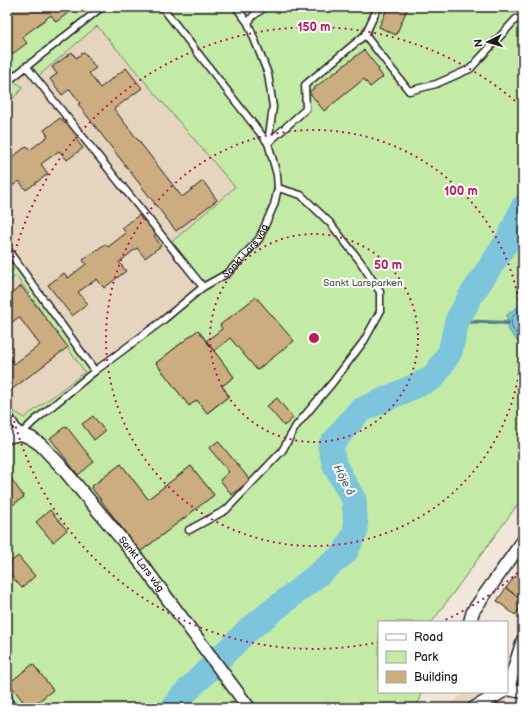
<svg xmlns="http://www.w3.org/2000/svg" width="530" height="715" font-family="'Balsamiq Sans',sans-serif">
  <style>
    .built { fill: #e5d5be }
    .green { fill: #c3eba6; stroke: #708461; fill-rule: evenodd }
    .water { fill: #7cc5dc; stroke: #56818f }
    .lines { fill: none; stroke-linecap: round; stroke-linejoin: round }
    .shore { stroke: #426069; stroke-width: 1 }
    .stream { stroke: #56818f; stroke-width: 4 }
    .river { stroke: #7cc5dc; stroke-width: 25 }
    .building { fill: #ccad80; stroke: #1c1c1c }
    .service-casing { stroke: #1c1c1c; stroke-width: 9 }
    .minor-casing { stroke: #1c1c1c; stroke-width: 15 }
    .service { stroke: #fff; stroke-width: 6 }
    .minor { stroke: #fff; stroke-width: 12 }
    .ring { fill: none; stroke: #c2185b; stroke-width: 2; stroke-dasharray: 2 4 }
    .labels { text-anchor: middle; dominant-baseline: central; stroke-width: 4; stroke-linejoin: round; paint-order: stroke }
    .street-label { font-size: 10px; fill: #1c1c1c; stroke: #fff }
    .park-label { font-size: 10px; fill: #4e5a45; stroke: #fff }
    .water-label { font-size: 11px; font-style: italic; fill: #426069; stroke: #fff }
    .centre { fill: #c2185b; stroke: #fff; stroke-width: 2 }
    .ring-label { font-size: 12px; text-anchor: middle; font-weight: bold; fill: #c2185b; stroke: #fff; stroke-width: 4; stroke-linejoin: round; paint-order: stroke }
  </style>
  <rect width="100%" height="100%" fill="#f0e6d9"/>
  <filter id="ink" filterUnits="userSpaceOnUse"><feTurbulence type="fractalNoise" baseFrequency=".025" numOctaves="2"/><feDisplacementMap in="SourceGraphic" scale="8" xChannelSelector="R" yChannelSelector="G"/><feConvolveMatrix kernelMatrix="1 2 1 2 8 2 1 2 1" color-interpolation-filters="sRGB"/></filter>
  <g filter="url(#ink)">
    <!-- built -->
    <path class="built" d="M 97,26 L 235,187 L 169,244 L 203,287 L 95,371 L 19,265 L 7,274 L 7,82 L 26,66 L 36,78 Z
      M 16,276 L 85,372 L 24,418 L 12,410 L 7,401 L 7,282 Z
      M 464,693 L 516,708 L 446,708 Z"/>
    <!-- green -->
    <path class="green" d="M 7,7 L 523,7 L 523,497 L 432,622 L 379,622 L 379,692 L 421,692 L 420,700 L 414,708 L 7,708 L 7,401 L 12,410 L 24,418 L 85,372 L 16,276 L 7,282 L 7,274 L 19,265 L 95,370 L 203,287 L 169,244 L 235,187 L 97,26 L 36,78 L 26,66 L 10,79 L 23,87 L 7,106 ZM 198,330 L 234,377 L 222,386 L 229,396 L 208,413 L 197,400 L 189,406 L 156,363 ZM 121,464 L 148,499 L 191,466 L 214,495 L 140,552 L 91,487 Z"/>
    <!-- water -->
    <path class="water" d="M 523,303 L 523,348 L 508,329 L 507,315 Z"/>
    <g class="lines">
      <!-- shore -->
      <path class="shore" d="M 523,308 L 511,318 L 512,328 L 523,342"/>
      <!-- stream -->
      <path class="stream" d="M 457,321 L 508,323"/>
      <!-- river -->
      <path class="river" d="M 173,708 L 182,696 L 246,632 L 345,553 L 356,530 L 354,500 L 335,466 L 330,446 L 359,411 L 433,378 L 450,352 L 457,321 L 470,297 L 508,240 L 523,207"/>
    </g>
    <!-- building -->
    <path class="building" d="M 17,7 L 76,7 L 56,22 L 51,15 L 22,37 L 27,43 L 7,58 L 7,14 Z
      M 388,7 L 408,7 L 396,35 L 379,27 Z
      M 364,50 L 379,69 L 378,70 L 383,77 L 370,87 L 364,79 L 324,111 L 309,92 Z
      M 72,52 L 76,58 L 84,52 L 96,68 L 89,73 L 100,88 L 126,68 L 142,88 L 114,109 L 182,197 L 203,181 L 217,200 L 176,231 L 78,104 L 80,103 L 70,89 L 62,95 L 50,79 L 57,74 L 52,67 Z
      M 60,118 L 65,124 L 67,122 L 78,137 L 75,138 L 83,148 L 67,160 L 59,151 L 41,164 L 48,174 L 26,190 L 19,181 L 7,190 L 7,161 L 27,146 L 30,150 L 48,136 L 44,130 Z
      M 139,215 L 143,221 L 145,220 L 156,234 L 154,236 L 161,246 L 145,258 L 137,248 L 119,262 L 126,271 L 104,288 L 97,279 L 78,292 L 88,304 L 72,316 L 48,285 L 64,273 L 68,278 L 86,264 L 83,260 L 105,244 L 108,247 L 126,233 L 122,228 Z
      M 21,286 L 68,347 L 7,393 L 7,354 L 14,364 L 40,345 L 19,317 L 7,326 L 7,297 Z
      M 256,297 L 294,341 L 257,370 L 230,338 L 214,351 L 206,341 L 222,329 L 220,325 Z
      M 198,330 L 234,377 L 222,386 L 229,396 L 207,413 L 197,400 L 189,406 L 156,363 Z
      M 277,398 L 293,418 L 284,426 L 267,406 Z
      M 93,416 L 105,431 L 94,440 L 82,424 Z
      M 66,426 L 94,462 L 78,475 L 50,438 Z
      M 218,441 L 250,480 L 232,495 L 220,480 L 229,472 L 209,448 Z
      M 121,464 L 148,499 L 191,466 L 214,495 L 140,552 L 91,487 Z
      M 10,477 L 24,497 L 7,509 L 7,479 Z
      M 50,510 L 67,530 L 53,542 L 36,522 Z
      M 18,556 L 35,576 L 22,588 L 7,571 L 7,565 Z
      M 515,576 L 523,582 L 523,601 L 506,588 Z
      M 506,588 L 523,601 L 523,604 L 515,615 L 497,601 Z
      M 33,664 L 53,690 L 30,708 L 28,708 L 9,683 Z"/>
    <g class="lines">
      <!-- service casing -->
      <g class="service-casing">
        <g id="service">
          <path d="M 236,7 L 248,23 L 268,74 L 273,107 L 268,143"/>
          <path d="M 248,23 L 253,16 L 265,7"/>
          <path d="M 365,35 L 378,7"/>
          <path d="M 26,66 L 203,287"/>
          <path d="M 7,82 L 102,7"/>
          <path d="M 268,143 L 306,109 L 305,85 L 365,35 L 409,91 L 436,84 L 470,69 L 516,19"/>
          <path d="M 7,249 L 95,371"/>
          <path id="s1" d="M 7,412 L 21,434 L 33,422 L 95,371 L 162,321 L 203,287 L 228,273 L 259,239 L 274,205 L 278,188 L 277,175 L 268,143 L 162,7"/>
          <path d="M 189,530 L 226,510 L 282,451 L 296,426 L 333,382 L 364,341 L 380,312 L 380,292 L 360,261 L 330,223 L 301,195 L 278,188"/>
          <path d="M 7,695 L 12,708"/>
        </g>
      </g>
      <!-- minor casing -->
      <g class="minor-casing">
        <g id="minor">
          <path id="s2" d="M 7,437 L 21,434 L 31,438 L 41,445 L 60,465 L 138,559 L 249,708"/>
          <path d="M 470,622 L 473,611 L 523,541"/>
          <path d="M 507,688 L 508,688 L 523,640"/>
          <path d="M 507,689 L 523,692"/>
          <path d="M 474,708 L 502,692"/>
        </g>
      </g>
      <!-- service -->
      <use href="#service" class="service"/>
      <!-- minor -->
      <use href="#minor" class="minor"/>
    </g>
  </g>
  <!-- distance rings -->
  <g class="ring">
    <circle cx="314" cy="338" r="104"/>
    <circle cx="314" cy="338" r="208"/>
    <path d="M522 569A311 311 0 0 1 443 621M379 642A311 311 0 0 1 7 389M7 287A311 311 0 0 1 522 107"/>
  </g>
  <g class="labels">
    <!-- street labels -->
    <g class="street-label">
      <text stroke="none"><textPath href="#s1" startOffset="317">Sankt Lars väg</textPath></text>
      <text stroke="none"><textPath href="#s2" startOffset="193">Sankt Lars väg</textPath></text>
    </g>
    <!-- park labels -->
    <g class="park-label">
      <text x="363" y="283">Sankt Larsparken</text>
    </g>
    <!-- water labels -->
    <g class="water-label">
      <text transform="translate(344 480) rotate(63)">Höje å</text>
    </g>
  </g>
  <circle cx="314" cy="338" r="6" class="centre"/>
  <g class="ring-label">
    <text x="314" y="31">150 m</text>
    <text x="461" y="195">100 m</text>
    <text x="388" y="269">50 m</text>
  </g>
  <!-- margin -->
  <rect width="530" height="715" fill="none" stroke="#fff" stroke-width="24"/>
  <rect x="12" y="12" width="506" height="691" fill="none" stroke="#1c1c1c" stroke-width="1.5" filter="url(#ink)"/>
  <!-- legend -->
  <rect x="378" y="621" width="130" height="72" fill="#ffffff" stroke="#a4a4a4"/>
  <rect x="386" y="634" width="20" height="6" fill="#ffffff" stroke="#a4a4a4"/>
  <text x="414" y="641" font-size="12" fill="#1c1c1c">Road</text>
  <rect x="386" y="651" width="20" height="12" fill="#c3eba6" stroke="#a4a4a4"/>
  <text x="414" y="661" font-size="12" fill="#1c1c1c">Park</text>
  <rect x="386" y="671" width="20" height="12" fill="#ccad80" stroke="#a4a4a4"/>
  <text x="414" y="681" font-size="12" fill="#1c1c1c">Building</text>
  <!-- north arrow -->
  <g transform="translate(488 42) rotate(264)" stroke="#ffffff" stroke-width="3" paint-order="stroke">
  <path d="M0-3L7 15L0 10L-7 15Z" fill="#1c1c1c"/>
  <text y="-6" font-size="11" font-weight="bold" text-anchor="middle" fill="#1c1c1c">N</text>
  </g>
</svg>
